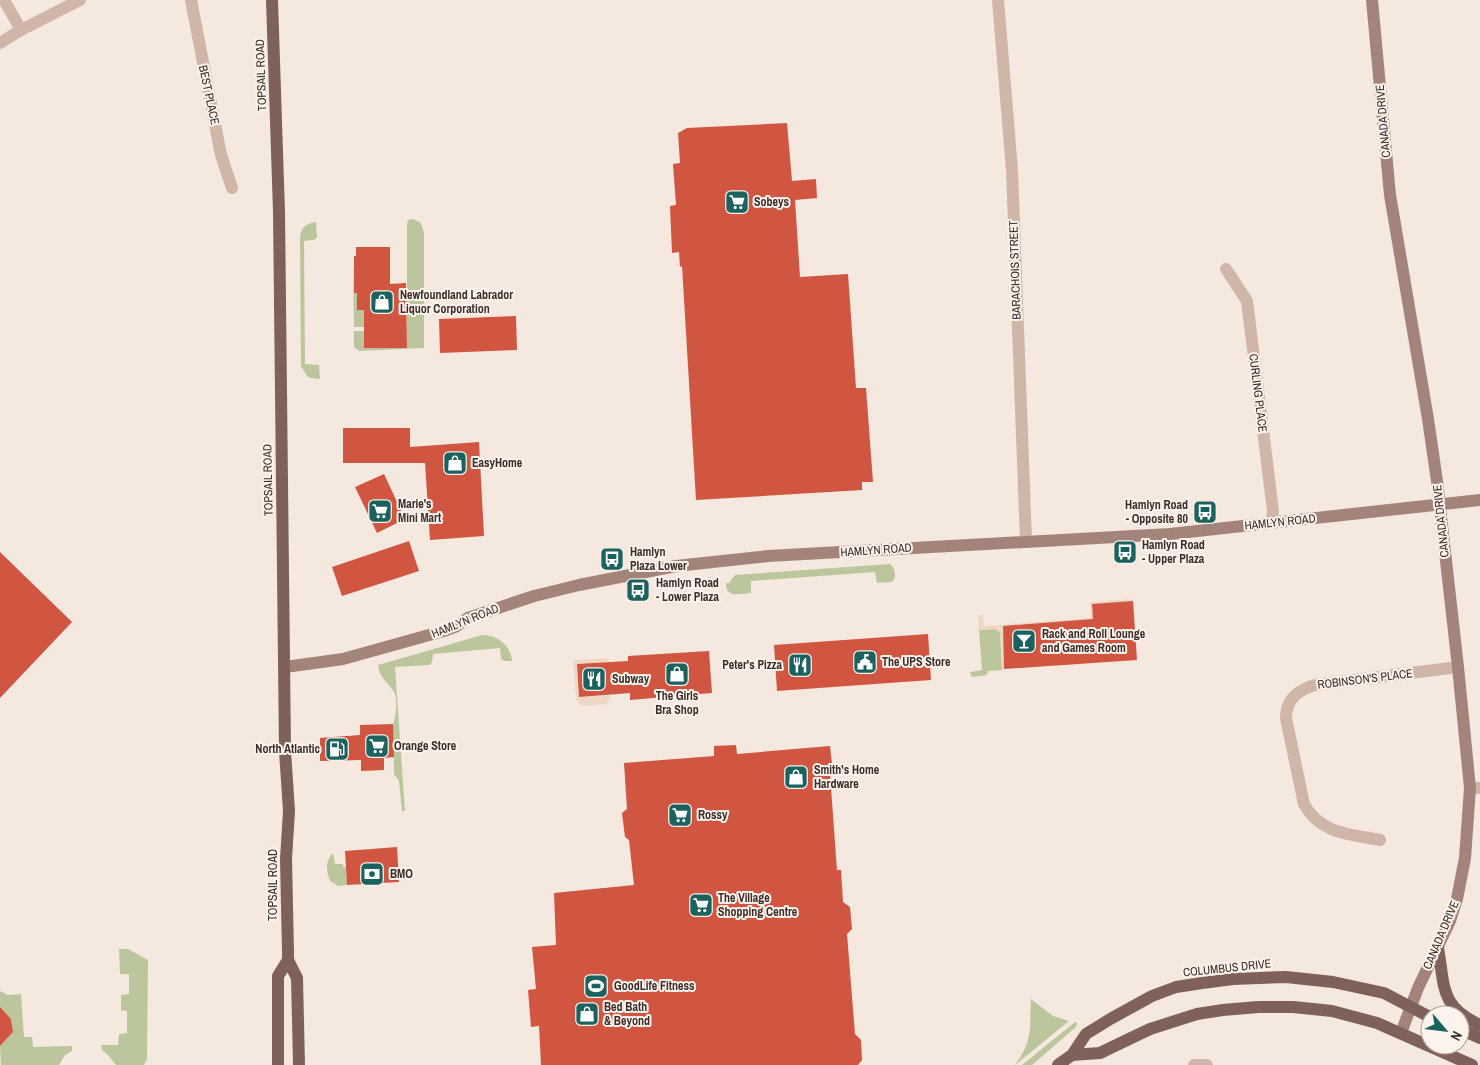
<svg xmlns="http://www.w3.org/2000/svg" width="1480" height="1065" font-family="'Archivo Narrow',sans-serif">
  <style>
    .green { fill: #bcc69d }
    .plaza { fill: #eed7c5 }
    .building { fill: #d05642 }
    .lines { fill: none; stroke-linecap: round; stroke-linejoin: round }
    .street { stroke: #cfb6a9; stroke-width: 12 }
    .secondary { stroke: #a3847a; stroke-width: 12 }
    .primary { stroke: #7e6259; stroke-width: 12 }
    .labels { text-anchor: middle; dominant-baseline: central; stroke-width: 4; stroke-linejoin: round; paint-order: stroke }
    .street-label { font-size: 12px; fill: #3b2d29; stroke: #fcf3ec }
    .poi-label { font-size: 12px; font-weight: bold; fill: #3b2d29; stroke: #fcf3ec; text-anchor: start }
  </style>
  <rect width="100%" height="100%" fill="#f5e8df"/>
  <!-- green -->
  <path class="green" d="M 412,219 L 420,222 L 424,232 L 424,348 L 359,351 L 354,347 L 354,331 L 364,331 L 364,348 L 407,348 L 407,224 L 408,220 Z
    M 316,222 L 317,238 L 313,240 L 304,241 L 305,364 L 319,365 L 320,379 L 311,378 L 307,376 L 301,366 L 300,240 C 301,228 304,224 316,222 Z
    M 353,259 L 354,292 L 357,293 L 357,310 L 364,310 L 364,327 L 354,327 Z
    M 890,564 C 895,568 895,573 895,578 L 892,582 L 877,583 L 875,572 L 751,581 L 751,593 C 740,594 725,598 726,583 L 729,583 L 735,575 Z
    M 995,629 L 1000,632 L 1002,670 L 988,671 L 987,675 L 974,677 L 971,676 L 970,672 L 982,670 L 979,630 Z
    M 482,635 C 497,635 511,645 512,661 L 504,661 L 501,659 L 500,648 L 433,654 L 432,662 L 430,665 L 395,667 L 405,811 L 402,811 L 399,781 L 394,774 L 393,724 C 396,718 398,697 394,692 C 388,682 379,678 378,665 Z
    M 333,853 L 335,864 L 343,864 L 343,867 L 346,867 L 347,885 L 338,886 L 330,881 C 326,871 325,861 333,853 Z
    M 119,949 L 128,949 L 148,960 L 147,1059 L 144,1065 L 116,1065 L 108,1055 L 102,1050 L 101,1045 L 118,1045 L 119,1034 L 127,1033 L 127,1011 L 121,1010 L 121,995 L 129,994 L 129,974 L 120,974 Z
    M 0,991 L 8,995 L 21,994 L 24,1037 L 32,1037 L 33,1047 L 72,1046 L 72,1051 L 65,1055 L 59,1065 L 1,1065 L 0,1046 L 13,1032 L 11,1019 L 0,1007 Z
    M 1031,999 L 1053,1016 L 1069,1021 L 1015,1065 C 1034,1039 1029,1028 1031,999 Z
    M 1075,1022 L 1077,1023 L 1076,1027 L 1032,1065 L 1022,1065 Z"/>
  <!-- plaza -->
  <path class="plaza" d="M 1131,599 L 1133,601 L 1092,604 L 1093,619 L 1003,626 L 1004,669 L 1002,670 L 1000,632 L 995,629 L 979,630 L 978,615 L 983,615 L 984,626 L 1091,618 L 1090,602 Z
    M 608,658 L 609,662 L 577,664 L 579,697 L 611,695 L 607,704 L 581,706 L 576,699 L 573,662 L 575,660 Z"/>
  <!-- building -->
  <path class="building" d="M 787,123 L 792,181 L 816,179 L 817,198 L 795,200 L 800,277 L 848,274 L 856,388 L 866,388 L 873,482 L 862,482 L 862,490 L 696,500 L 682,266 L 680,267 L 679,252 L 672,253 L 670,206 L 676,205 L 673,164 L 680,163 L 678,133 L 687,128 Z
    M 356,247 L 390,247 L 390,284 L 406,283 L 407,348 L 364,348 L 364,310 L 357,310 L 357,293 L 354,293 L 354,256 L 356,256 Z
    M 516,316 L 517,350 L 440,353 L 439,319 Z
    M 343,428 L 410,428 L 410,447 L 479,442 L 484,536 L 430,540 L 425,463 L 343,463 Z
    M 384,474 L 405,519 L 377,533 L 355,487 Z
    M 409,541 L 419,571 L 342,596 L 332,567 Z
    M 0,552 L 72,622 L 0,698 Z
    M 1133,601 L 1137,660 L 1004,669 L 1003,626 L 1093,619 L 1092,604 Z
    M 928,634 L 931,680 L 777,691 L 774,645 Z
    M 709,651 L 712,693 L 630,700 L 630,693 L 579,697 L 577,664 L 628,661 L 628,656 Z
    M 393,724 L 394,757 L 384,758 L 384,770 L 361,771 L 361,760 L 320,761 L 320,738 L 360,735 L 360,725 Z
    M 736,745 L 737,754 L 830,746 L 833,773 L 830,774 L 837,870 L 841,870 L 843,902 L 850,907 L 852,929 L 847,934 L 855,1034 L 861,1040 L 862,1060 L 858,1065 L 541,1065 L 539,1026 L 531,1027 L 528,990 L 536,989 L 532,947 L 556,945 L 554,893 L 634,885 L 629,840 L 625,837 L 622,813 L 627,809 L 624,763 L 714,756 L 714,746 Z
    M 397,847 L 399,882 L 347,885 L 345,851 Z
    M 0,1007 L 11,1019 L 13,1032 L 0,1046 Z"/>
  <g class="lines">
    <!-- street -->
    <path class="street" d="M 4,0 L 21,30
      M 191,0 L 221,155 L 232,188
      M 998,0 L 1012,170 L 1026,541
      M 0,43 L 21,30 L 80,0
      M 1226,269 L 1247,301 L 1273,511 L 1272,523
      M 1470,788 L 1480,788
      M 1380,840 C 1350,834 1320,834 1304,804 L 1286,718 C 1286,699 1298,690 1315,685 L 1458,667
      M 1194,1065 L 1207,1065"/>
    <!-- secondary -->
    <path class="secondary" d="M 1372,0 L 1390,195 L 1428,419 L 1437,481 L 1458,667 L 1470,788 L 1465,858 L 1457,899 L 1450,921 L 1418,988 L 1401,1033
      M 285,667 L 343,659 L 447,630 L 455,627 L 468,618 L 534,596 L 579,585 L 676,566 L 768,556 L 1170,534 L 1480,500"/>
    <!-- primary -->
    <path class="primary" d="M 272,0 L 279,212 L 285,751 L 289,811 L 286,859 L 288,952 L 288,960 L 278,976 L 278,1065
      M 1438,948 C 1445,986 1439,1006 1480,1025
      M 288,960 L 297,978 L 299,1065
      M 1460,1029 L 1480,1038
      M 1072,1055 L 1100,1053 L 1150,1029 L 1197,1014 L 1223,1010 L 1258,1007 L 1293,1007 L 1332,1011 L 1377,1023 L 1472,1065
      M 1058,1065 L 1072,1055 L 1086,1034 L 1112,1018 L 1152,996 L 1176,987 L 1202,983 L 1233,979 L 1286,977 L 1333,982 L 1384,993 L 1430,1017"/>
  </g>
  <!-- icons -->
  <defs>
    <g id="supermarket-square" transform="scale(1.25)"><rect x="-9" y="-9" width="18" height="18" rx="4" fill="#1b615e" stroke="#fcf3ec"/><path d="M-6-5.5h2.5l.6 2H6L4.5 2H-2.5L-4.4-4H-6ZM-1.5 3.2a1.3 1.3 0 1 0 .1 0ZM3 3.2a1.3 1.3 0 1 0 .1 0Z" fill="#fff"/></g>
    <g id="shop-square" transform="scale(1.25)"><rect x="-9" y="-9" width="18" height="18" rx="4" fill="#1b615e" stroke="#fcf3ec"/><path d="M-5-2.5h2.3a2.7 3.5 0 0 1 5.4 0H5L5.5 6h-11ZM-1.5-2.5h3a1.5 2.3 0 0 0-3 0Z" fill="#fff"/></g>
    <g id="bus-square" transform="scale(1.25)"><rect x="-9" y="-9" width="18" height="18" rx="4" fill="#1b615e" stroke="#fcf3ec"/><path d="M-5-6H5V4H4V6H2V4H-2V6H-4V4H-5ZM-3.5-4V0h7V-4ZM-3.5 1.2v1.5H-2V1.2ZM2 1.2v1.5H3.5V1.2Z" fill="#fff"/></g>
    <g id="bar-square" transform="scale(1.25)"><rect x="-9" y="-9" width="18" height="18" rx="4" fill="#1b615e" stroke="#fcf3ec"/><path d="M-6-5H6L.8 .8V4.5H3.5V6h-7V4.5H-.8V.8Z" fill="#fff"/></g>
    <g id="civic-square" transform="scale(1.25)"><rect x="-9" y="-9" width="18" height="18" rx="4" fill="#1b615e" stroke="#fcf3ec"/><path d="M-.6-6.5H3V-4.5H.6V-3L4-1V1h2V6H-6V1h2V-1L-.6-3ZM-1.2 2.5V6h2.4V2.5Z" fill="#fff"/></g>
    <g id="restaurant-square" transform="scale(1.25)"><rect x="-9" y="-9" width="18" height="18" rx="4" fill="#1b615e" stroke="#fcf3ec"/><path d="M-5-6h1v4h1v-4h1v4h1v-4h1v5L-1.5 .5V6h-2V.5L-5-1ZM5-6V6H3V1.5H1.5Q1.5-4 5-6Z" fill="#fff"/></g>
    <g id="fuel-square" transform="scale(1.25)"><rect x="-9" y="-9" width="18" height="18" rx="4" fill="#1b615e" stroke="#fcf3ec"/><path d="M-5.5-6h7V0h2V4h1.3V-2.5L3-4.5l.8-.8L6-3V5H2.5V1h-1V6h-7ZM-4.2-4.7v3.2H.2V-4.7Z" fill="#fff"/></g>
    <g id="bank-square" transform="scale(1.25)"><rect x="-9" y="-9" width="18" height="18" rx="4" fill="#1b615e" stroke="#fcf3ec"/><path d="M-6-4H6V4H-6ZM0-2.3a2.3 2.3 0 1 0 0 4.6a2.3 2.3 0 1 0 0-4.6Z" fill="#fff"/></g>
    <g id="stadium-square" transform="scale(1.25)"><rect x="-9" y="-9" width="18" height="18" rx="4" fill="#1b615e" stroke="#fcf3ec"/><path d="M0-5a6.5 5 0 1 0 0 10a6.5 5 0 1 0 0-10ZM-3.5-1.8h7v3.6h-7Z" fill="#fff"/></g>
  </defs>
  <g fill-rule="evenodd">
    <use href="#supermarket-square" x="737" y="202"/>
    <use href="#shop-square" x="382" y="302"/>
    <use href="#shop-square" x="455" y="463"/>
    <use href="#supermarket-square" x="380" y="511"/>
    <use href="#bus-square" x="1205" y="512"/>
    <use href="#bus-square" x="1125" y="552"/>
    <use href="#bus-square" x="612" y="559"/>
    <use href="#bus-square" x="638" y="590"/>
    <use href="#bar-square" x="1024" y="641"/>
    <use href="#civic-square" x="865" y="662"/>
    <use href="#restaurant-square" x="800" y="665"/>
    <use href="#shop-square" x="677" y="674"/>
    <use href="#restaurant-square" x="594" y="679"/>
    <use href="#supermarket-square" x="377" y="746"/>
    <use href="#fuel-square" x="337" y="749"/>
    <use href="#shop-square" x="796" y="777"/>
    <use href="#supermarket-square" x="680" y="815"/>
    <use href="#bank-square" x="372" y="874"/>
    <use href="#supermarket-square" x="701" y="905"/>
    <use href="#stadium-square" x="596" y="986"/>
    <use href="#shop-square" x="587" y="1014"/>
  </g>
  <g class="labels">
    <!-- street labels -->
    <g class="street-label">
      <text transform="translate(261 75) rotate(-92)">TOPSAIL ROAD</text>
      <text transform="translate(209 95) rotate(78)">BEST PLACE</text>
      <text transform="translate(1383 121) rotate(-95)">CANADA DRIVE</text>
      <text transform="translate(1015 270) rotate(-92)">BARACHOIS STREET</text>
      <text transform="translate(1258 393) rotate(83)">CURLING PLACE</text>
      <text transform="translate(268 480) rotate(-91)">TOPSAIL ROAD</text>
      <text transform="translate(1441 521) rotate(-96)">CANADA DRIVE</text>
      <text transform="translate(1280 522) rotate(-6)">HAMLYN ROAD</text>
      <text transform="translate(876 550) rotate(-4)">HAMLYN ROAD</text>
      <text transform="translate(465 621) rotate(-22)">HAMLYN ROAD</text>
      <text transform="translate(1365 679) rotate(-7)">ROBINSON'S PLACE</text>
      <text transform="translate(273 885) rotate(-90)">TOPSAIL ROAD</text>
      <text transform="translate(1441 935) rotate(-67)">CANADA DRIVE</text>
      <text transform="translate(1227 968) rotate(-6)">COLUMBUS DRIVE</text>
    </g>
    <!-- poi labels -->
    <g class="poi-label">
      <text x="754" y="202">Sobeys</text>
      <text x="400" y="295">Newfoundland Labrador<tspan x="400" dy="14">Liquor Corporation</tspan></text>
      <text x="472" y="463">EasyHome</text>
      <text x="398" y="504">Marie's<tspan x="398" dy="14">Mini Mart</tspan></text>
      <text x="1188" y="505" text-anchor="end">Hamlyn Road<tspan x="1188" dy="14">- Opposite 80</tspan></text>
      <text x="1142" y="545">Hamlyn Road<tspan x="1142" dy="14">- Upper Plaza</tspan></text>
      <text x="630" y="552">Hamlyn<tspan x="630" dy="14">Plaza Lower</tspan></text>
      <text x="656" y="583">Hamlyn Road<tspan x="656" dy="14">- Lower Plaza</tspan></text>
      <text x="1042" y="634">Rack and Roll Lounge<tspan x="1042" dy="14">and Games Room</tspan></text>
      <text x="882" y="662">The UPS Store</text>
      <text x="782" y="665" text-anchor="end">Peter's Pizza</text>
      <text x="612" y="679">Subway</text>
      <text x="677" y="696" text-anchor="middle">The Girls<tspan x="677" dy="14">Bra Shop</tspan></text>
      <text x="394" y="746">Orange Store</text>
      <text x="320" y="749" text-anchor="end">North Atlantic</text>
      <text x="814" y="770">Smith's Home<tspan x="814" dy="14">Hardware</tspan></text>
      <text x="698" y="815">Rossy</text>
      <text x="390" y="874">BMO</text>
      <text x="718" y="898">The Village<tspan x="718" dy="14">Shopping Centre</tspan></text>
      <text x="614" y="986">GoodLife Fitness</text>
      <text x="604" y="1007">Bed Bath<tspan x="604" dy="14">&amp; Beyond</tspan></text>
    </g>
  </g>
  <!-- north arrow -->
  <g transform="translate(1445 1030) rotate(118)"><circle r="24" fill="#fcf3ec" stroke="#afa49e"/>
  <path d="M0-4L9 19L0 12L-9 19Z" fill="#1b615e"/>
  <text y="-8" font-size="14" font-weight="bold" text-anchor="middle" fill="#3b2d29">N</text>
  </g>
</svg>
